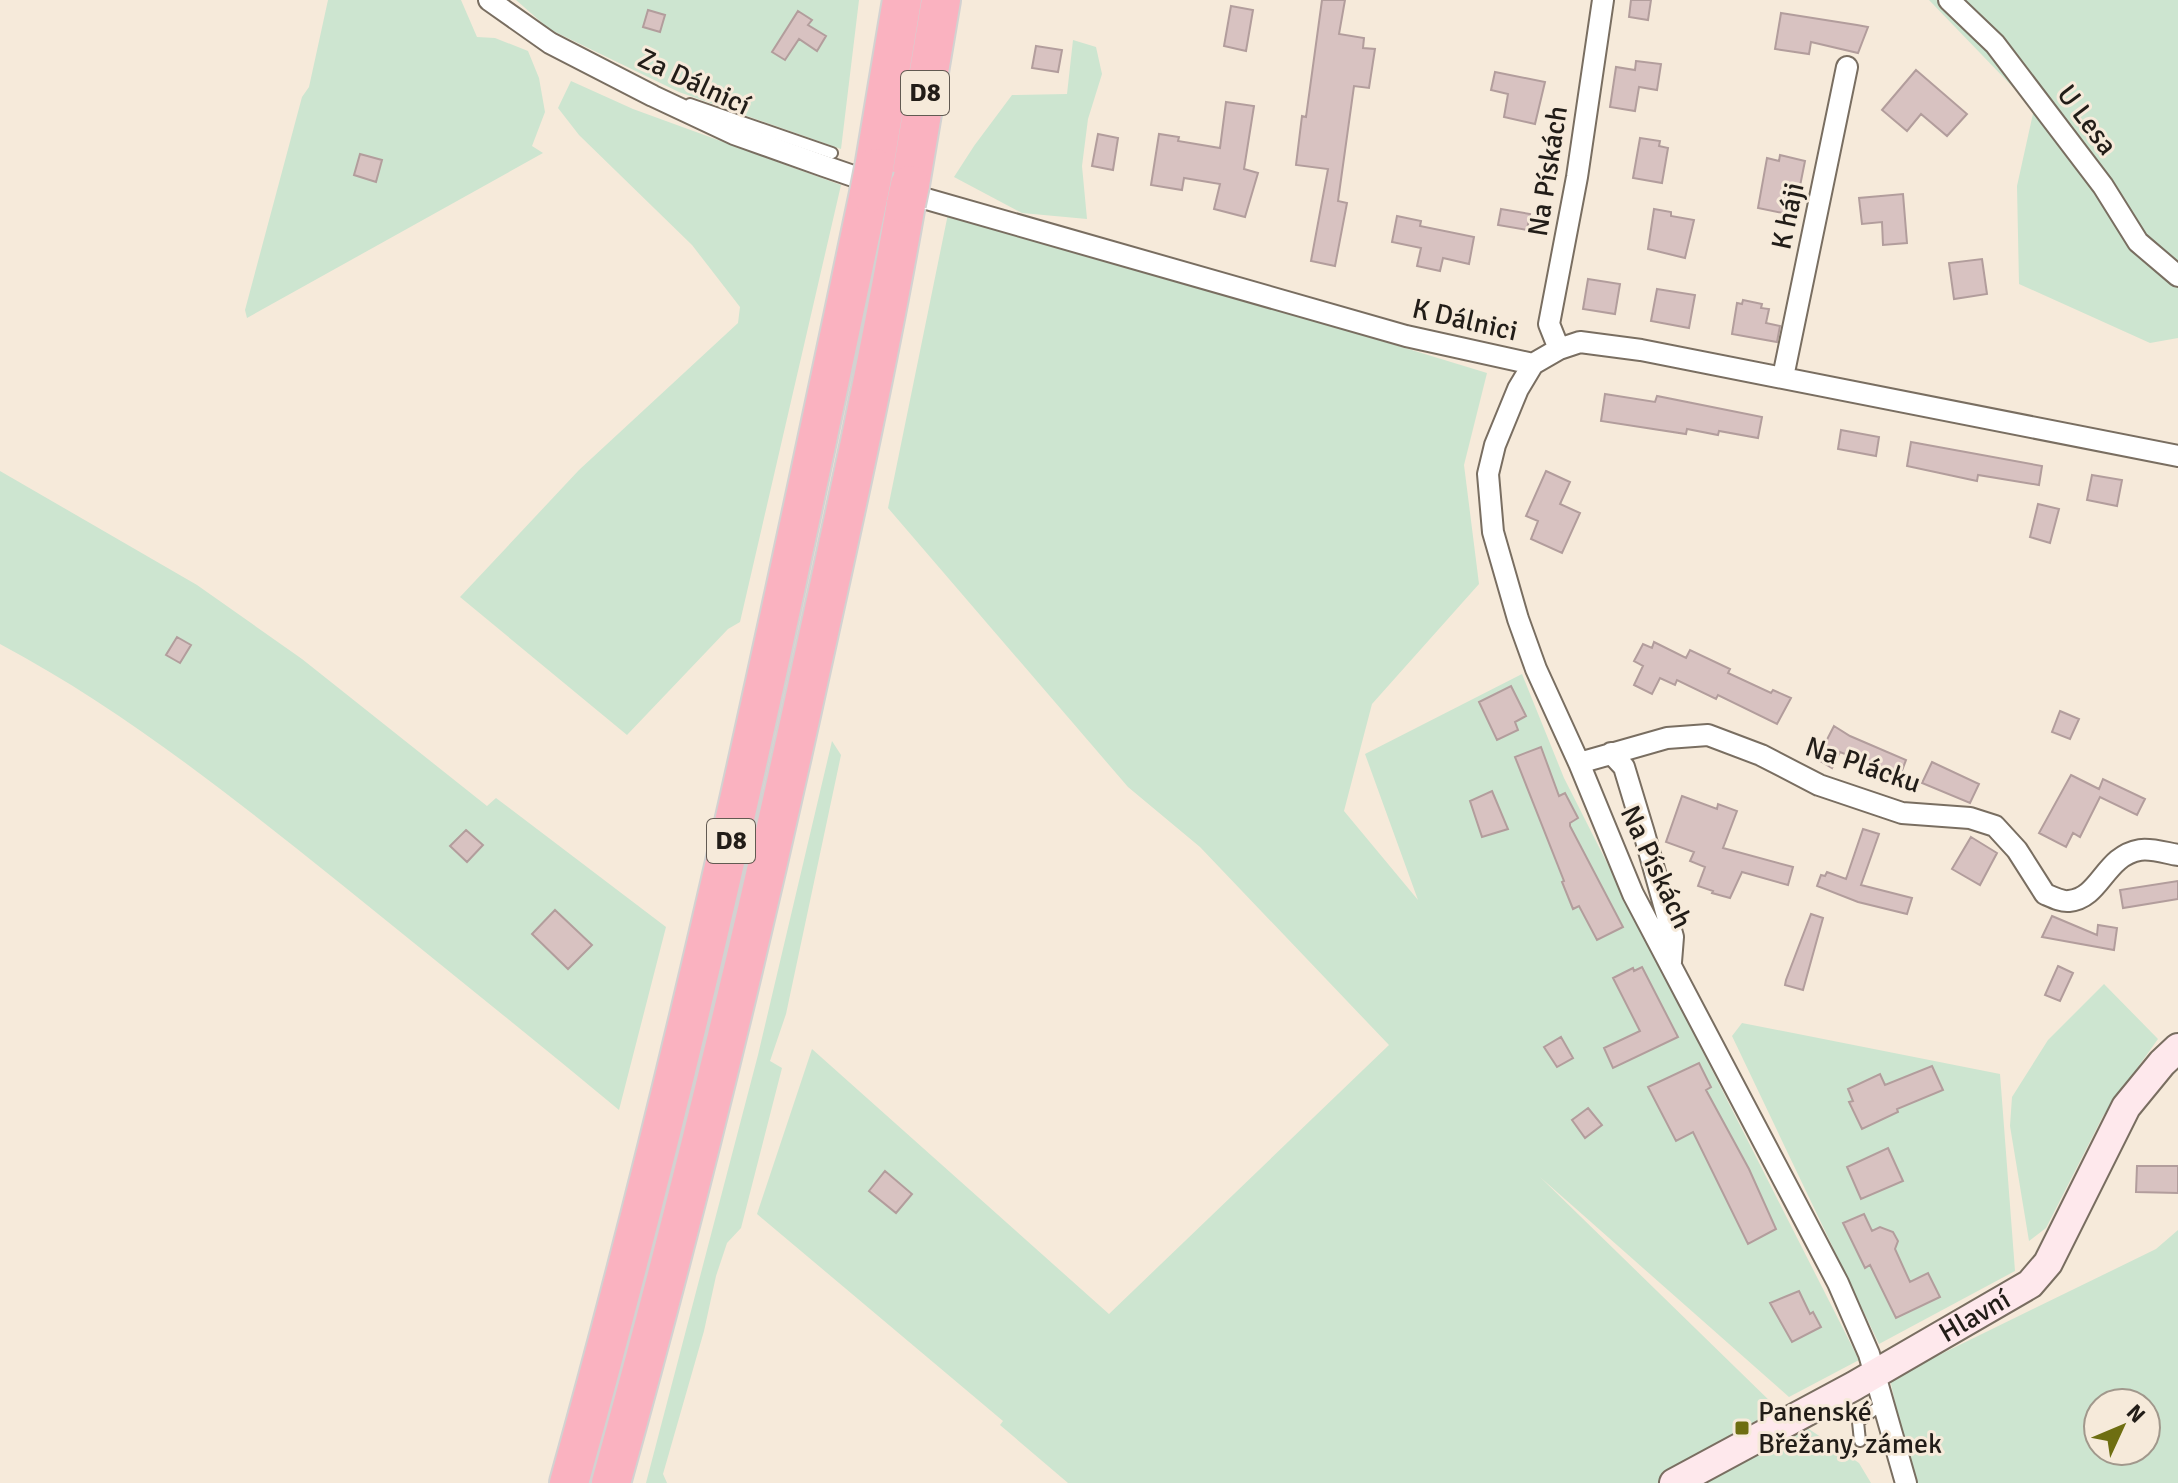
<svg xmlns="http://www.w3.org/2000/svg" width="2178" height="1483" font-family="Signika,sans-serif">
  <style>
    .green { fill: #cde5d0; fill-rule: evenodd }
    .building { fill: #d8c2c1; stroke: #b29d9c; stroke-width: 2 }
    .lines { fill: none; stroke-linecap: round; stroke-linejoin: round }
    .lane-casing { stroke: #796e61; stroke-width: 14 }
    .street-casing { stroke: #796e61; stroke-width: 24 }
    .secondary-casing { stroke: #796e61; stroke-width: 32 }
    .highway-casing { stroke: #d3d2d1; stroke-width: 42 }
    .lane { stroke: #fff; stroke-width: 10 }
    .street { stroke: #fff; stroke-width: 20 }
    .secondary { stroke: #fee8ec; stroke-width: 28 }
    .highway { stroke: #fab2c0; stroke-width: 38 }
    .highway-bridge-casing { stroke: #d3d2d1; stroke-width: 42; stroke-linecap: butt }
    .highway-bridge { stroke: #fab2c0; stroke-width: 38 }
    .poi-dot { fill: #6e6e11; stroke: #f6eada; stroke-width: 3 }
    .labels { text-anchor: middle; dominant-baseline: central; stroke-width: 6; stroke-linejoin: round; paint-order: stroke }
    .shield { fill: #f6eada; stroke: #625a52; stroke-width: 2 }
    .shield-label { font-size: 26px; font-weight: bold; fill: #221d18 }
    .street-label { font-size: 28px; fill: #221d18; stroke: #f6eada }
    .poi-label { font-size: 28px; fill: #221d18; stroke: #f6eada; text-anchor: start }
  </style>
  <rect width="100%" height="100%" fill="#f6eada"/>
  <!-- green -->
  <path class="green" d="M 328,0 L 461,0 L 477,37 L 495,38 L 528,51 L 539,78 L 545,112 L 532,146 L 543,153 L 247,318 L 245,310 L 302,97 L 309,87 Z
    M 516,0 L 859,0 L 841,149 L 679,92 L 549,29 Z
    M 1929,0 L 2178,0 L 2178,338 L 2150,343 L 2019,284 L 2017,186 L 2034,109 Z
    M 1073,40 L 1096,47 L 1102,74 L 1088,119 L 1082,166 L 1087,219 L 1022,213 L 954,177 L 974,146 L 1012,95 L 1067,94 Z
    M 571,81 L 633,109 L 841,185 L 740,622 L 728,629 L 627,735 L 460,597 L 579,470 L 738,323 L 740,307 L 692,245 L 579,135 L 558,108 Z
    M 949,209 L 1487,373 L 1464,465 L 1479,584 L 1372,704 L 1344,811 L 1418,900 L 1365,754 L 1522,674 L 1564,778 L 1859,1360 L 1789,1397 L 1540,1177 L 1775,1406 L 1859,1463 L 1871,1483 L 1068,1483 L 1000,1425 L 1003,1421 L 757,1214 L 812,1049 L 1109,1314 L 1389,1045 L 1200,847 L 1128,787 L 888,508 ZM 1588,1108 L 1601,1125 L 1585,1138 L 1572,1121 Z
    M 0,471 L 197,585 L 302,659 L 487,806 L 496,798 L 666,927 L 619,1110 C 527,1034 434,959 341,884 C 232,797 124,710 0,644 Z
    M 832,741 L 841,755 L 786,1014 L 770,1061 L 782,1068 L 741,1228 L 727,1243 L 716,1276 L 704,1331 L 663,1474 L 667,1483 L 646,1483 L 758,1055 Z
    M 2104,984 L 2158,1039 L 2103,1116 L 2046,1228 L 2029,1241 L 2010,1126 L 2012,1097 L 2048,1040 Z
    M 1742,1023 L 2000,1074 L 2015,1271 L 1879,1344 L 1732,1036 Z
    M 2178,1230 L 2178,1483 L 1912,1483 L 1890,1379 L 2156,1249 ZM 2098,1403 L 2146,1403 L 2146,1451 L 2098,1451 Z"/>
  <!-- building -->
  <path class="building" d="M 1322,0 L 1345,0 L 1339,34 L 1364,38 L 1363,48 L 1375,49 L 1369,88 L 1354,86 L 1338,201 L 1347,203 L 1335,266 L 1311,261 L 1328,169 L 1296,165 L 1302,116 L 1306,117 Z
    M 1631,0 L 1651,0 L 1648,20 L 1629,17 Z
    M 1231,6 L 1253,10 L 1246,51 L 1224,46 Z
    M 648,10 L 665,15 L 660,32 L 643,27 Z
    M 798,11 L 812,20 L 808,25 L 826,36 L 817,51 L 799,39 L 785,60 L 772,52 Z
    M 1781,13 L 1857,25 L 1868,27 L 1858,53 L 1811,42 L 1809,54 L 1775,49 Z
    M 1036,46 L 1062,50 L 1058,72 L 1032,68 Z
    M 1636,61 L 1661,64 L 1657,90 L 1639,87 L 1635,111 L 1610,107 L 1616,67 L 1635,70 Z
    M 1916,70 L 1967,114 L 1947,136 L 1921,114 L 1907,131 L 1882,110 Z
    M 1495,72 L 1545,82 L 1535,124 L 1504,117 L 1508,94 L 1491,90 Z
    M 1226,102 L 1254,106 L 1244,169 L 1258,173 L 1245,217 L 1214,209 L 1220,184 L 1184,178 L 1182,190 L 1151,185 L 1159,134 L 1179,137 L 1178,141 L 1220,148 Z
    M 1098,134 L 1118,138 L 1113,170 L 1092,166 Z
    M 1640,138 L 1660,141 L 1659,146 L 1668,148 L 1662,183 L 1633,178 Z
    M 360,154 L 382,160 L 376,182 L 354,175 Z
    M 1780,155 L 1805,161 L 1797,201 L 1790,200 L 1788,214 L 1758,208 L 1767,158 L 1779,161 Z
    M 1903,194 L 1907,243 L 1883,245 L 1882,222 L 1862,224 L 1859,198 Z
    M 1501,209 L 1530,214 L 1527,230 L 1498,225 Z
    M 1654,209 L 1671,212 L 1671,216 L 1694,220 L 1685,258 L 1648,249 Z
    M 1397,216 L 1421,221 L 1420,226 L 1474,237 L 1469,264 L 1443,258 L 1440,271 L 1417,266 L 1421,248 L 1392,242 Z
    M 1982,259 L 1987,294 L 1954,299 L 1949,263 Z
    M 1588,279 L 1620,284 L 1615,314 L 1583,309 Z
    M 1657,289 L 1695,295 L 1689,328 L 1651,321 Z
    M 1743,300 L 1762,304 L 1761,308 L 1769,309 L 1766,323 L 1780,326 L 1777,342 L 1732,334 L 1737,303 L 1742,304 Z
    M 1605,394 L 1655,402 L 1657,396 L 1762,417 L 1758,438 L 1719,431 L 1718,435 L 1687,429 L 1686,434 L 1601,421 Z
    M 1841,430 L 1879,437 L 1876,456 L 1838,449 Z
    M 1911,442 L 2042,466 L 2039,485 L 1978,475 L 1977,481 L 1907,466 Z
    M 1546,471 L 1570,482 L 1560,504 L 1580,513 L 1562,553 L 1531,539 L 1538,521 L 1526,516 Z
    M 2092,475 L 2122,480 L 2117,506 L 2087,500 Z
    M 2038,504 L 2059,509 L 2050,543 L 2030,537 Z
    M 177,637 L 191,645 L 180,663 L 166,655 Z
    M 1654,642 L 1686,658 L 1690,650 L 1730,669 L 1728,673 L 1771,693 L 1773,690 L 1791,698 L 1777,724 L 1718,695 L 1716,699 L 1677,680 L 1675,685 L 1660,678 L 1652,694 L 1634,685 L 1643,666 L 1634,661 L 1643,644 L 1652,648 Z
    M 1511,686 L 1526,716 L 1515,722 L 1518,730 L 1497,740 L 1479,702 Z
    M 2060,711 L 2079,719 L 2070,739 L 2052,732 Z
    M 1834,726 L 1850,736 L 1906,760 L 1900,776 L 1840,752 L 1832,768 L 1817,759 Z
    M 1541,747 L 1559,796 L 1565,793 L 1578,818 L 1570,823 L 1570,826 L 1623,927 L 1597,940 L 1579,906 L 1573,909 L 1562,882 L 1564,881 L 1515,757 Z
    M 1932,762 L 1979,784 L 1970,803 L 1922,783 Z
    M 2071,775 L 2099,789 L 2103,779 L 2145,799 L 2137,815 L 2100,797 L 2080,837 L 2073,833 L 2066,847 L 2039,833 Z
    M 1492,791 L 1508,829 L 1482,837 L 1470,801 Z
    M 1682,796 L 1717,809 L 1718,804 L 1737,811 L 1723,848 L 1793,867 L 1788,885 L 1742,872 L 1730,898 L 1712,893 L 1713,891 L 1698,886 L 1705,867 L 1690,861 L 1694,852 L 1666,842 Z
    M 1863,829 L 1879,834 L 1861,885 L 1912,898 L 1907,914 L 1858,902 L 1817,886 L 1821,875 L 1825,876 L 1827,872 L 1846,879 Z
    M 466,830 L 483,845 L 467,862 L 450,846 Z
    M 1971,837 L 1997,853 L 1980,885 L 1952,869 Z
    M 2178,881 L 2178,899 L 2123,908 L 2120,890 Z
    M 555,910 L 592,945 L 568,969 L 532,934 Z
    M 1811,914 L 1823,918 L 1803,990 L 1785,985 L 1786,980 Z
    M 2052,916 L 2097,935 L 2098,925 L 2117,928 L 2114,950 L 2042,937 Z
    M 2058,966 L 2073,973 L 2060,1001 L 2045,995 Z
    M 1642,967 L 1678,1037 L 1613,1068 L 1604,1048 L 1640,1031 L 1613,978 L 1633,968 L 1634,971 Z
    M 1561,1037 L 1573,1058 L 1557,1067 L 1544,1047 Z
    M 1699,1063 L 1711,1087 L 1706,1090 L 1749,1169 L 1776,1229 L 1748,1244 L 1693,1132 L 1676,1141 L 1648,1087 Z
    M 1932,1066 L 1943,1090 L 1897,1109 L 1898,1112 L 1862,1129 L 1849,1102 L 1853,1101 L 1848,1089 L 1880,1074 L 1885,1085 Z
    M 1588,1108 L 1602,1125 L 1585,1138 L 1572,1120 Z
    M 1888,1148 L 1903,1181 L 1861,1199 L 1847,1167 Z
    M 2137,1166 L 2178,1166 L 2178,1193 L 2136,1192 Z
    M 885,1171 L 912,1194 L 896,1213 L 869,1191 Z
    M 1864,1214 L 1872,1231 L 1880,1227 L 1893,1232 L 1898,1241 L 1895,1249 L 1910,1282 L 1928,1273 L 1940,1297 L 1896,1318 L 1870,1265 L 1865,1268 L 1843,1223 Z
    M 1799,1291 L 1810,1314 L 1813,1312 L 1821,1327 L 1792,1342 L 1770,1303 Z"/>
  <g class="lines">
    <!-- lane casing -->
    <g class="lane-casing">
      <path id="lane" d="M 690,104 L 832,153
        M 1860,1441 L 1858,1422 L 1882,1404"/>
    </g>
    <!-- street casing -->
    <g class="street-casing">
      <path id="street" d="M 489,0 L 550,43 L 653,96 L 734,134 L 824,166 L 888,188 L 1406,336 L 1533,364 L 1559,349 L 1580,342 L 1641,350 L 2178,456
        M 1949,0 L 1995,44 L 2103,186 L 2138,242 L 2178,276
        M 1559,349 L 1549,324 L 1577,177 L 1603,0
        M 1533,364 L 1518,389 L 1495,445 L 1488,474 L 1493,532 L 1518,619 L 1536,669 L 1579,763 L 1633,894 L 1838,1283 L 1869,1354 L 1906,1483
        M 1783,377 L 1847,67
        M 1611,753 L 1624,767 L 1644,833 L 1673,937 L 1671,962
        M 1579,763 L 1667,738 L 1708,735 L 1761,755 L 1819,785 L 1902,813 L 1970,818 L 1995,826 L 2017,850 L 2045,894 C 2052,897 2062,902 2069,901 C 2101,898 2104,856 2140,850 C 2151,848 2166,853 2178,855"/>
    </g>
    <!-- secondary casing -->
    <g class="secondary-casing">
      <g id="secondary">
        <path id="s1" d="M 1674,1483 L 1854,1386 L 2030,1284 L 2048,1263 L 2126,1107 L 2162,1063 L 2178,1048"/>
      </g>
    </g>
    <!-- highway casing -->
    <g class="highway-casing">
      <path id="highway" d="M 874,168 L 902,0
        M 910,185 L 941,0
        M 569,1483 C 688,1058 779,625 869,193
        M 611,1483 C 686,1214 752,942 811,669 C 845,514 879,360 906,204"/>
    </g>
    <!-- lane -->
    <use href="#lane" class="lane"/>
    <!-- street -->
    <use href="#street" class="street"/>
    <!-- secondary -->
    <use href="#secondary" class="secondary"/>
    <!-- highway -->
    <use href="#highway" class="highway"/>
    <!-- highway-bridge casing -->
    <g class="highway-bridge-casing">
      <path id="highway-bridge" d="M 869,193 L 874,168
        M 906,204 L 910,185"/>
    </g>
    <!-- highway-bridge -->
    <use href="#highway-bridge" class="highway-bridge"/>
  </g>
  <!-- markers -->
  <rect class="poi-dot" x="1734" y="1420" width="16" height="16" rx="4"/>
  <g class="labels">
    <!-- shield labels -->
    <g class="shield">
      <rect x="901" y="71" width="48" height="44" rx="6"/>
      <rect x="707" y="819" width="48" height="44" rx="6"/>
    </g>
    <g class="shield-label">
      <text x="925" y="93">D8</text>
      <text x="731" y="841">D8</text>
    </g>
    <!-- street labels -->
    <g class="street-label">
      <text transform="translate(694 82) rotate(25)">Za Dálnicí</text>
      <text transform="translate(2087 120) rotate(53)">U Lesa</text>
      <text transform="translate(1548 171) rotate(-81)">Na Pískách</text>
      <text transform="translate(1788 216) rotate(-78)">K háji</text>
      <text transform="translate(1465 320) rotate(13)">K Dálnici</text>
      <text transform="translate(1863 765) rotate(19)">Na Plácku</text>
      <text transform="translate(1656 867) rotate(65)">Na Pískách</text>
      <text stroke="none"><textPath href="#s1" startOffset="344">Hlavní</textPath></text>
    </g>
    <!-- poi labels -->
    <g class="poi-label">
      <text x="1758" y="1412">Panenské<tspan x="1758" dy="32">Břežany, zámek</tspan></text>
    </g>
  </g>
  <!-- north arrow -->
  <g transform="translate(2122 1427) rotate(46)"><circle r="38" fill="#f6eada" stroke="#a1988c" stroke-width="2"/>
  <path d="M0-6L14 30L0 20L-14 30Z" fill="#6e6e11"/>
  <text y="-12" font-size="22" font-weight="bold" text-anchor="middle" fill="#221d18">N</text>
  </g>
</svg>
